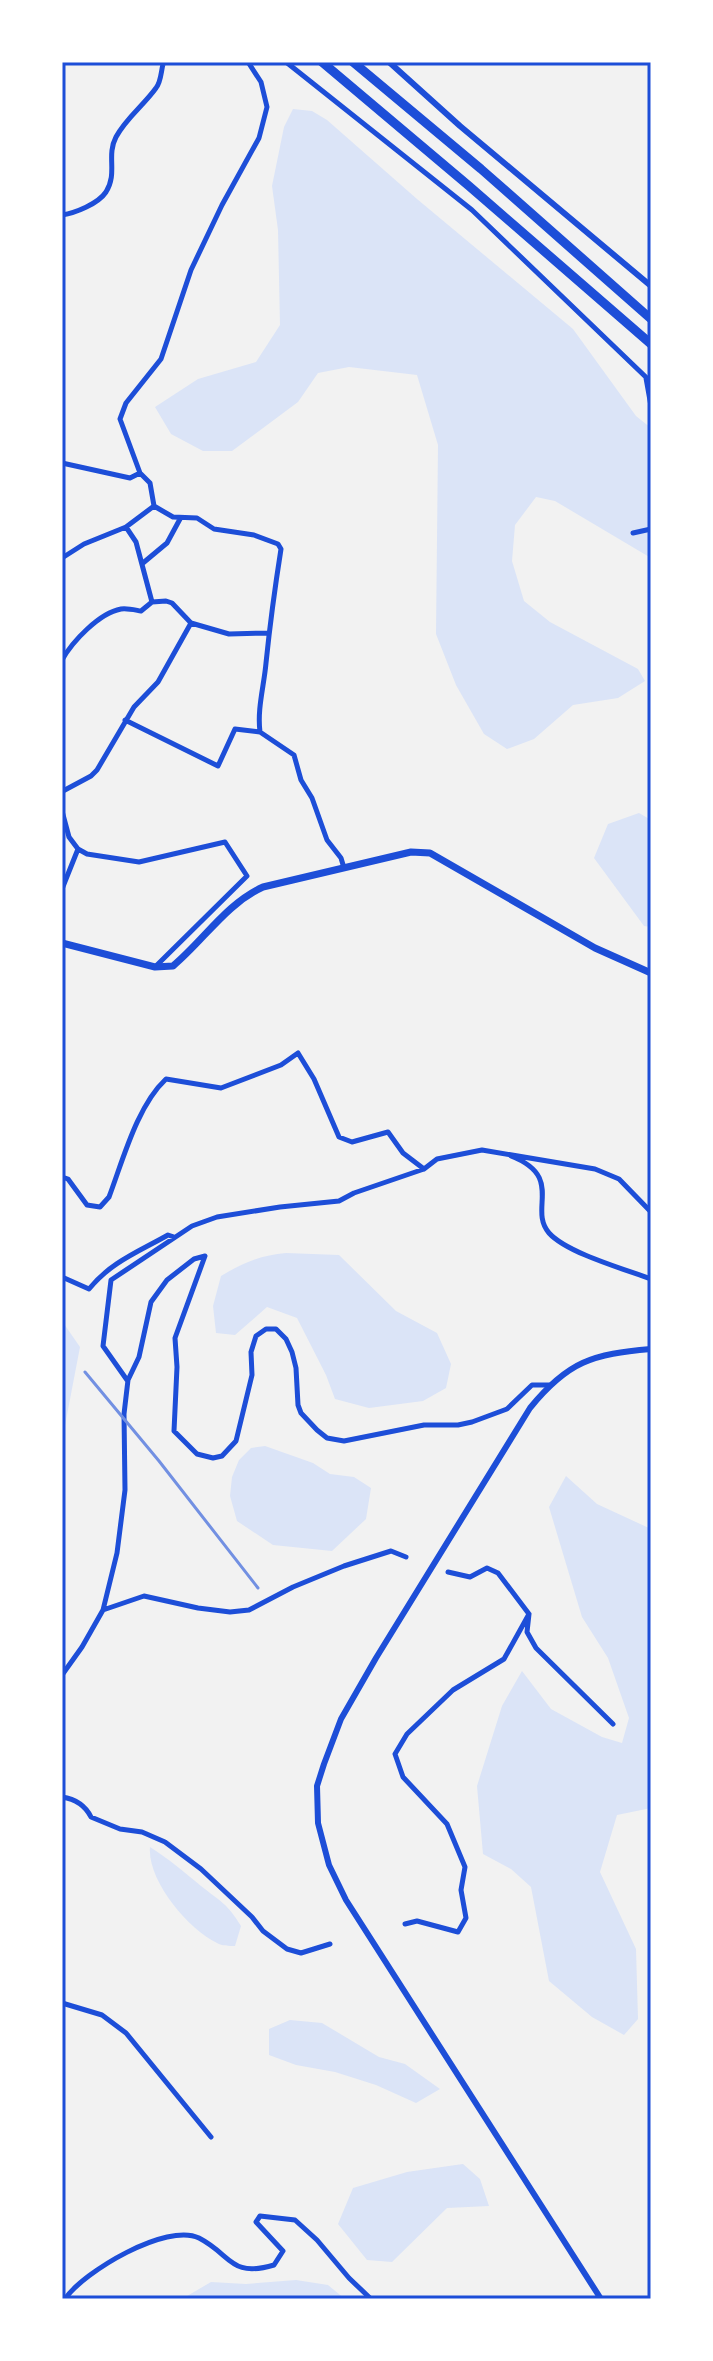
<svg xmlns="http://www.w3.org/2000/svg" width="713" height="2361" font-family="'Roboto Condensed',sans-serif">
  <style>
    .green { fill: #dbe4f7 }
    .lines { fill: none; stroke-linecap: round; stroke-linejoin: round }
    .minor { stroke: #1d4ed8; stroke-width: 5 }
    .tertiary { stroke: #1d4ed8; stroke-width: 6 }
    .secondary { stroke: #1d4ed8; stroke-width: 7 }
    .motorway { stroke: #1d4ed8; stroke-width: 9 }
    .rail { stroke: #7290e2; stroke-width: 3 }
    .neatline { fill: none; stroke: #1d4ed8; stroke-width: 3 }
  </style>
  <rect width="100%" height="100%" fill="#f2f2f2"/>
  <!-- green -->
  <path class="green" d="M 293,109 L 312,111 L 327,120 L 417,199 L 573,329 L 636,416 L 651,428 L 651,558 L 555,501 L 536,497 L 515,525 L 512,561 L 524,601 L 550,622 L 638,669 L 645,681 L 618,698 L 573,705 L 534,739 L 507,749 L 484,734 L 456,685 L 436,634 L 438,445 L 417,375 L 349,367 L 318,373 L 298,402 L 232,451 L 203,451 L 171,434 L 155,407 L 198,379 L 256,362 L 280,325 L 278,230 L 272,186 L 284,127 Z
    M 639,813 L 651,820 L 651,927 L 644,926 L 594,858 L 608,824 Z
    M 286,1253 L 339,1255 L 396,1311 L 437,1333 L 451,1364 L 446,1388 L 423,1401 L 369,1408 L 335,1399 L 326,1375 L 297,1318 L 267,1307 L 235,1335 L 216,1333 L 213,1306 L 221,1276 C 242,1263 261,1255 286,1253 Z
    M 62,1321 L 80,1347 L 62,1441 Z
    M 265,1446 L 313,1463 L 330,1474 L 354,1477 L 371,1488 L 366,1519 L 332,1551 L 273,1545 L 237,1521 L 230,1496 L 232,1477 L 239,1460 L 251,1448 Z
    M 566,1476 L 597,1504 L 651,1529 L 651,1808 L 617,1815 L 600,1872 L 636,1949 L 638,2019 L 624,2035 L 592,2017 L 549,1981 L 531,1887 L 511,1869 L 483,1854 L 477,1786 L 502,1706 L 522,1671 L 551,1709 L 602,1737 L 622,1743 L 629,1718 L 608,1658 L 582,1617 L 549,1507 Z
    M 150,1847 C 170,1860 183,1871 201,1886 C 221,1902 227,1903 241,1926 L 235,1946 C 229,1946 222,1946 217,1943 C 188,1929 147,1880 150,1847 Z
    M 290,2020 L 322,2023 L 379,2057 L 405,2064 L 440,2089 L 416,2103 L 376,2085 L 335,2072 L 296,2065 L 269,2055 L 269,2029 Z
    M 463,2164 L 480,2179 L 489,2206 L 447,2208 L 392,2262 L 367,2260 L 338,2224 L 353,2188 L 407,2172 Z
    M 296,2280 L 328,2285 L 345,2299 L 182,2299 L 211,2282 L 246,2284 Z"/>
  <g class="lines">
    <!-- minor -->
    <path class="minor" d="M 248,62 L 261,82 L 267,107 L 259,138 L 222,205 L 191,270 L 161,359 L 126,403 L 120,419 L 140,473 L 150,483 L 154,506 L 173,517 L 197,518 L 214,529 L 254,535 L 278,544 L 281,549 C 275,587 270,624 266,663 C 264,686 257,709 260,732 L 294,755 L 301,780 L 312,798 L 327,840 L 341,858 L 344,868
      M 286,62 L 472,210 L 651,382
      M 62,215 C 75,213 98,204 106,192 C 118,173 106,156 116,137 C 126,118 144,105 156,88 C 161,82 161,72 163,64 L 166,62
      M 646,378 L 651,406
      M 62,463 L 130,478 L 140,473
      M 126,527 L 136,542 L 152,602 L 166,601 L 172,603 L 191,623 L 229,634 L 268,633
      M 633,533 L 651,529
      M 62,558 L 84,544 L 126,527 L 154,506
      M 143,563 L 167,543 L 180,519
      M 62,660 C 72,642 99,613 121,609 C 127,608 135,610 141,611 L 152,602
      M 125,720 L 218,766 L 235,729 L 260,732
      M 63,791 L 91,776 L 97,770 L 134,707 L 158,682 L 191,623
      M 62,806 L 62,791
      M 62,811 L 69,837 L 78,849 L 87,854 L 139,862 L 225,842 L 247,876 L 156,966
      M 62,889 L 78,849
      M 511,1156 C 565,1177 528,1209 549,1233 C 567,1253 624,1269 651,1279
      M 62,1177 L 68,1179 L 87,1205 L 100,1207 L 109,1197 C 123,1160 137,1106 166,1079 L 221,1088 L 281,1065 L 298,1053 L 314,1079 L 339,1137 L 352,1142 L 388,1132 L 403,1153 L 424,1169
      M 62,1277 L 89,1289 C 111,1262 138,1252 168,1235 L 174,1237
      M 127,1380 L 103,1346 L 111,1280 L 192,1226 L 217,1217 L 280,1207 L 339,1201 L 354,1193 L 424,1169 L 437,1159 L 482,1150 L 595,1169 L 619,1179 L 651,1212
      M 448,1572 L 470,1577 L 487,1568 L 498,1573 L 529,1614 L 527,1632 L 536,1648 L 613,1724
      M 103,1610 L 144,1596 L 198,1608 L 230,1612 L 249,1610 L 293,1587 L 344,1566 L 391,1551 L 406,1557
      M 62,1675 L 82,1647 L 103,1610 L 117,1553 L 125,1490 L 124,1414 L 128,1380 L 139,1357 L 151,1302 L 167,1280 L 194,1259 L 205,1256 L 175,1338 L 177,1367 L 174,1431 L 197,1454 L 213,1458 L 222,1456 L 236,1441 L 252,1375 L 251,1352 L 256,1336 L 266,1329 L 276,1329 L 286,1339 L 292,1352 L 296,1368 L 298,1405 L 301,1413 L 317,1430 L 327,1438 L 344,1441 L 424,1425 L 458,1425 L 472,1422 L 507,1409 L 532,1385 L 549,1385
      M 62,1797 C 75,1799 85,1805 91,1817 L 120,1829 L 142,1832 L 165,1842 L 201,1869 L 252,1917 L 263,1931 L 287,1949 L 301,1953 L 330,1944
      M 405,1924 L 417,1921 L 458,1932 L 466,1918 L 461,1890 L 465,1867 L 447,1824 L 403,1777 L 395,1754 L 407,1734 L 453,1690 L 504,1659 L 529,1614
      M 62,2003 L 102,2015 L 126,2033 L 211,2137
      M 65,2299 C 83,2272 167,2222 199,2238 C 232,2255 230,2278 274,2265 L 283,2251 L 256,2222 L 260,2216 L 295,2220 L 317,2240 L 349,2278 L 371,2299"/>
    <!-- tertiary -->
    <path class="tertiary" d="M 389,62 L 460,126 L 651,286
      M 601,2299 L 346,1900 L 329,1865 L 318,1823 L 317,1786 L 324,1764 L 341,1719 L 376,1658 L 530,1408 C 568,1361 593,1354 651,1349"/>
    <!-- secondary -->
    <path class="secondary" d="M 62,943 L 155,967 L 173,966 C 204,940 226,904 263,887 L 411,852 L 430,853 L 595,948 L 651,973"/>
    <!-- motorway -->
    <path class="motorway" d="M 322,62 L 469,186 L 651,344
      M 353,62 L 481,169 L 651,319"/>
    <!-- rail -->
    <path class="rail" d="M 85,1372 L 159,1461 L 258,1588"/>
  </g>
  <!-- border -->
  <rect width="713" height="2361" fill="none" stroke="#ffffff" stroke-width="128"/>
  <rect x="64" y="64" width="585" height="2233" class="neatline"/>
</svg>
